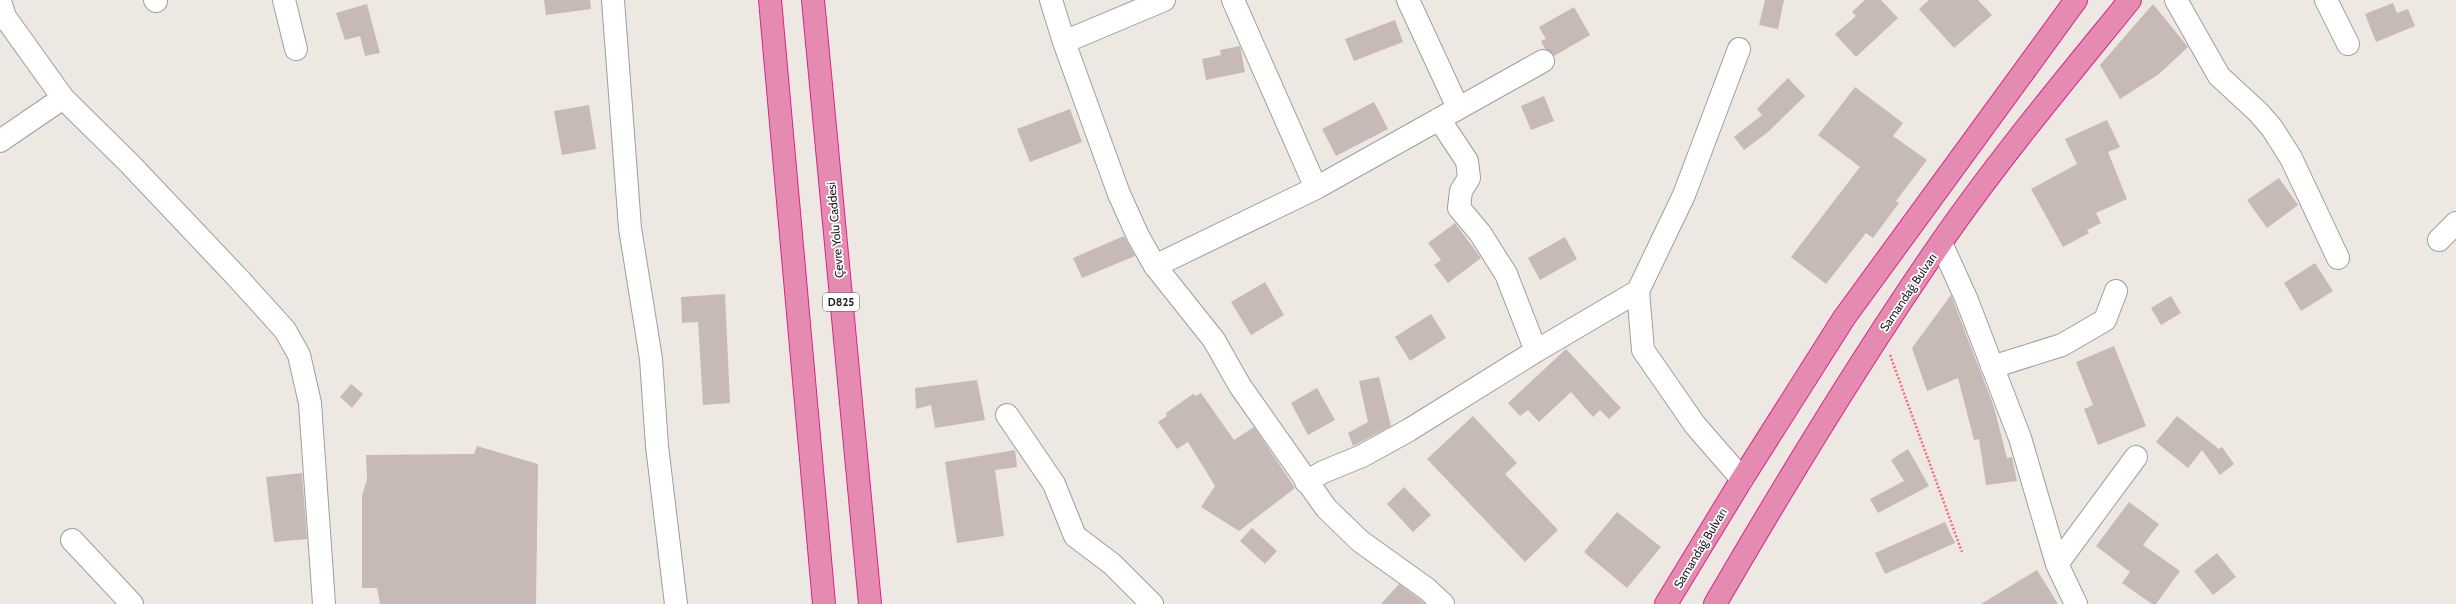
<svg xmlns="http://www.w3.org/2000/svg" width="2456" height="604" font-family="Cabin,sans-serif">
  <style>
    .building { fill: #c6b9b6 }
    .lines { fill: none; stroke-linecap: round; stroke-linejoin: round }
    .minor-casing { stroke: #9e9e9e; stroke-width: 24 }
    .highway-casing { stroke: #d6268b; stroke-width: 24 }
    .path { stroke: #f86a7c; stroke-width: 2.5; stroke-dasharray: 2 2; stroke-linecap: butt }
    .minor { stroke: #fff; stroke-width: 22 }
    .highway { stroke: #e58bb1; stroke-width: 22 }
    .labels { text-anchor: middle; dominant-baseline: central; stroke-width: 3.5; stroke-linejoin: round; paint-order: stroke }
    .shield { fill: #fff; stroke: #616161; stroke-width: 1 }
    .shield-label { font-size: 11px; font-weight: bold; fill: #1d1d1d }
    .street-label { font-size: 12px; fill: #1d1d1d; stroke: #fff }
  </style>
  <rect width="100%" height="100%" fill="#eee8e3"/>
  <!-- building -->
  <path class="building" d="M 544,0 L 590,0 L 591,9 L 546,15 Z
    M 1765,0 L 1784,0 L 1778,29 L 1759,25 Z
    M 1865,0 L 1881,0 L 1898,18 L 1856,57 L 1835,34 L 1856,16 L 1852,12 Z
    M 1929,0 L 1978,0 L 1992,15 L 1954,48 L 1919,9 Z
    M 2393,3 L 2397,13 L 2408,9 L 2415,26 L 2376,42 L 2365,14 Z
    M 367,4 L 380,53 L 365,56 L 360,36 L 345,40 L 336,13 Z
    M 2153,4 L 2188,47 L 2159,74 L 2120,99 L 2100,65 Z
    M 1574,7 L 1590,35 L 1554,56 L 1545,49 L 1541,41 L 1546,39 L 1539,27 Z
    M 1395,20 L 1403,42 L 1354,61 L 1345,39 Z
    M 1240,46 L 1245,72 L 1206,80 L 1202,59 L 1221,55 L 1220,50 Z
    M 1788,78 L 1805,96 L 1768,132 L 1744,150 L 1734,137 L 1762,115 L 1757,109 Z
    M 1855,87 L 1903,123 L 1893,136 L 1927,160 L 1896,201 L 1899,203 L 1873,238 L 1866,233 L 1826,284 L 1791,257 L 1860,167 L 1818,135 Z
    M 1544,96 L 1554,121 L 1531,130 L 1521,106 Z
    M 1374,102 L 1388,129 L 1336,156 L 1322,129 Z
    M 589,105 L 596,149 L 562,155 L 554,111 Z
    M 1070,109 L 1082,142 L 1030,162 L 1017,129 Z
    M 2107,120 L 2120,147 L 2108,152 L 2127,199 L 2096,213 L 2101,223 L 2087,230 L 2089,233 L 2063,247 L 2031,189 L 2077,164 L 2065,139 Z
    M 2279,178 L 2298,205 L 2267,228 L 2247,200 Z
    M 1455,223 L 1481,258 L 1448,283 L 1434,265 L 1441,260 L 1428,243 Z
    M 1124,236 L 1135,256 L 1082,278 L 1073,258 Z
    M 1565,237 L 1577,259 L 1540,280 L 1528,258 Z
    M 2315,263 L 2333,291 L 2301,311 L 2284,283 Z
    M 1265,282 L 1284,315 L 1251,335 L 1231,302 Z
    M 725,294 L 730,403 L 703,405 L 698,322 L 682,323 L 681,297 Z
    M 1951,295 L 1994,407 L 2007,458 L 2012,457 L 2017,481 L 1986,485 L 1979,439 L 1974,440 L 1958,378 L 1927,391 L 1912,348 Z
    M 2171,296 L 2181,313 L 2161,325 L 2151,308 Z
    M 1431,314 L 1446,338 L 1410,361 L 1395,337 Z
    M 2114,346 L 2146,426 L 2098,445 L 2084,409 L 2093,405 L 2076,362 Z
    M 1566,349 L 1621,408 L 1609,419 L 1600,410 L 1593,417 L 1571,392 L 1539,422 L 1528,410 L 1520,416 L 1508,403 Z
    M 1379,377 L 1391,426 L 1353,446 L 1348,433 L 1368,422 L 1359,381 Z
    M 977,380 L 985,420 L 935,428 L 931,405 L 916,409 L 915,388 Z
    M 351,384 L 363,394 L 352,408 L 340,397 Z
    M 1317,388 L 1335,420 L 1308,435 L 1291,403 Z
    M 1201,393 L 1234,440 L 1254,427 L 1295,488 L 1239,531 L 1201,507 L 1215,486 L 1188,442 L 1177,449 L 1158,422 L 1167,416 L 1166,413 L 1193,394 L 1196,396 Z
    M 1473,416 L 1517,463 L 1505,474 L 1558,530 L 1525,562 L 1427,459 Z
    M 2177,416 L 2219,449 L 2222,447 L 2234,464 L 2220,475 L 2202,450 L 2188,468 L 2156,442 Z
    M 477,446 L 538,464 L 536,604 L 380,604 L 377,588 L 362,588 L 362,496 L 367,479 L 366,455 L 474,454 Z
    M 1908,449 L 1929,486 L 1878,513 L 1870,499 L 1904,481 L 1891,460 Z
    M 1015,450 L 1017,467 L 995,470 L 1004,536 L 957,543 L 945,462 Z
    M 302,473 L 307,539 L 274,542 L 266,477 Z
    M 1404,487 L 1431,515 L 1413,532 L 1387,504 Z
    M 2129,502 L 2159,524 L 2143,545 L 2180,571 L 2156,604 L 2152,604 L 2122,583 L 2130,572 L 2096,546 Z
    M 1617,512 L 1661,547 L 1627,588 L 1584,552 Z
    M 1945,522 L 1955,543 L 1885,574 L 1875,553 Z
    M 1252,528 L 1277,551 L 1265,564 L 1240,541 Z
    M 2217,553 L 2236,577 L 2213,595 L 2194,571 Z
    M 2037,570 L 2058,604 L 1981,604 Z
    M 1399,584 L 1419,599 L 1425,604 L 1381,604 Z"/>
  <g class="lines">
    <!-- minor casing -->
    <g class="minor-casing">
      <path id="minor" d="M 155,0 L 156,1
        M 284,0 L 296,49
        M 613,0 L 630,228 L 651,359 L 657,446 L 676,604
        M 1051,0 L 1064,42 L 1119,194 L 1138,236 L 1155,266 L 1214,340 L 1240,386 L 1326,508 L 1360,541 L 1427,589 L 1443,604
        M 1233,0 L 1316,188
        M 1408,0 L 1458,108
        M 2176,0 L 2219,76 L 2258,112 L 2272,128 L 2291,158 L 2338,258
        M 2326,0 L 2348,44
        M 0,1 L 5,17 L 63,98 L 129,163 L 237,277 L 285,330 L 299,355 L 310,403 L 324,604
        M 1064,42 L 1164,0
        M 1739,49 L 1684,195 L 1638,291 L 1643,350 L 1695,425 L 1742,479
        M 1439,119 L 1467,161 L 1469,178 L 1461,191 L 1459,208 L 1480,233 L 1506,274 L 1536,351
        M 0,141 L 63,98
        M 2439,240 L 2456,223
        M 1941,243 L 1966,298 L 2020,438 L 2057,564 L 2076,604
        M 1155,266 L 1316,188 L 1543,61
        M 1992,367 L 2062,345 L 2105,320 L 2116,291
        M 1007,415 L 1054,484 L 1075,536 L 1112,564 L 1152,604
        M 1306,482 L 1323,472 L 1362,456 L 1409,430 L 1536,351 L 1638,291
        M 72,540 L 132,604
        M 2057,564 L 2136,457"/>
    </g>
    <!-- highway casing -->
    <g class="highway-casing">
      <path id="highway" d="M 770,0 L 824,604
        M 813,0 L 870,604
        M 1666,604 L 1742,479 L 1844,318 L 2076,0
        M 1715,604 C 1786,482 1859,361 1940,244 C 1998,160 2065,80 2130,0"/>
    </g>
    <!-- path -->
    <path class="path" d="M 1890,355 L 1962,552"/>
    <!-- minor -->
    <use href="#minor" class="minor"/>
    <!-- highway -->
    <use href="#highway" class="highway"/>
  </g>
  <g class="labels">
    <!-- shield labels -->
    <rect class="shield" x="823" y="293" width="36" height="18" rx="3"/>
    <g class="shield-label">
      <text x="841" y="302">D825</text>
    </g>
    <!-- street labels -->
    <g class="street-label">
      <text transform="translate(835 230) rotate(-95)">Çevre Yolu Caddesi</text>
      <text transform="translate(1908 292) rotate(-56)">Samandağ Bulvarı</text>
      <text transform="translate(1700 548) rotate(-59)">Samandağ Bulvarı</text>
    </g>
  </g>
</svg>
